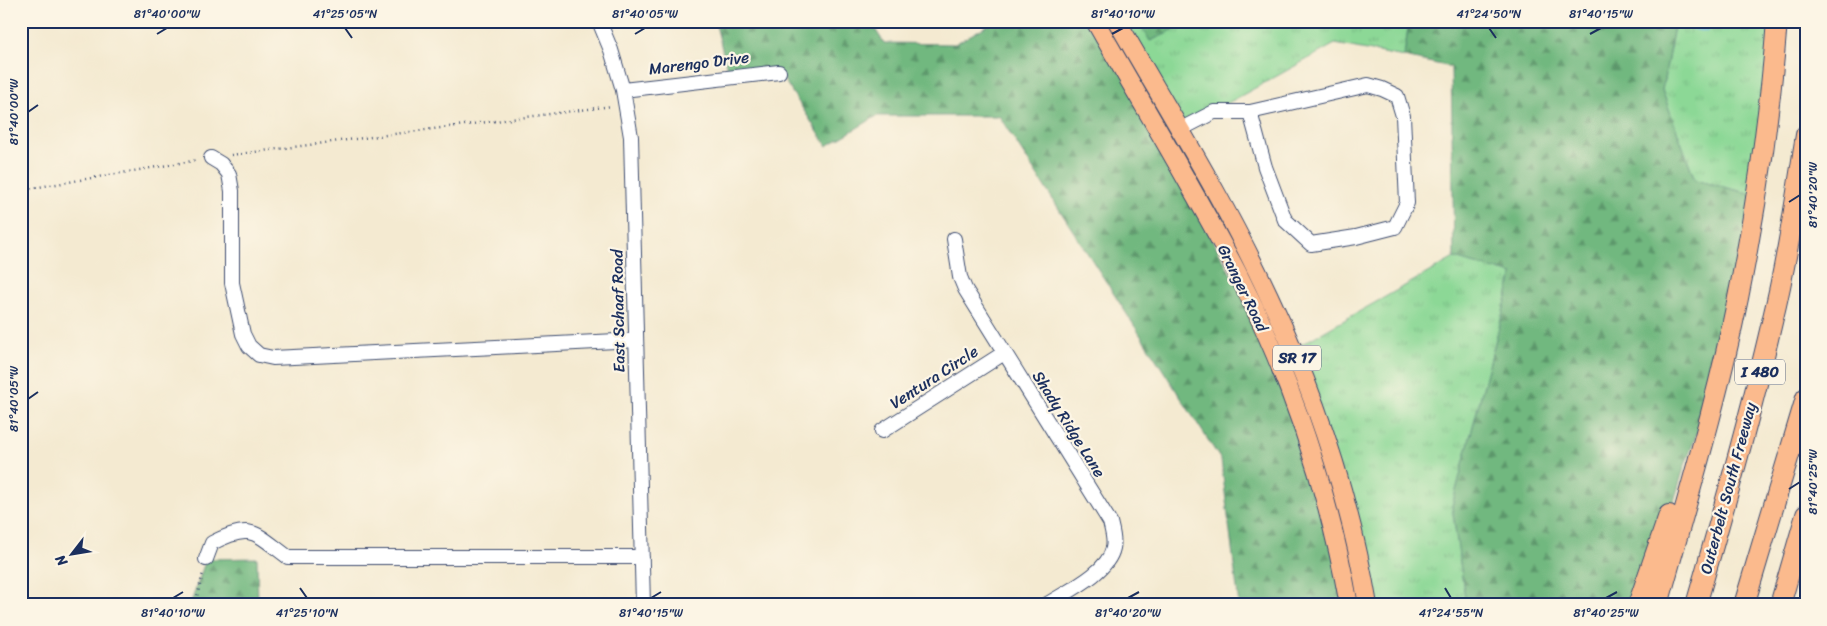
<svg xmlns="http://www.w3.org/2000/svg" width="1827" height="626" font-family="Sriracha,sans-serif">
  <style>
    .grass { fill: url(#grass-tufts); stroke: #54847a }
    .forest { fill: url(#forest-firs); stroke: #46746e }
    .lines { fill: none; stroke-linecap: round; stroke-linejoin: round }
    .stream { stroke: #60b7dd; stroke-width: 4.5 }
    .minor-casing { stroke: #3c4b6f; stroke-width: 16 }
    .major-casing { stroke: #3c4b6f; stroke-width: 20 }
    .highway-casing { stroke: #3c4b6f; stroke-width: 22 }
    .path { stroke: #3c4b6f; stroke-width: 2.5; stroke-dasharray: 1 4; stroke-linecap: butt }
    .minor { stroke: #fff; stroke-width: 14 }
    .major { stroke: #fbba8d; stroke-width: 18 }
    .highway { stroke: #fbba8d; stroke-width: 20 }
    .ticks { fill: none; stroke: #1b2f5e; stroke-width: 2 }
    .labels { text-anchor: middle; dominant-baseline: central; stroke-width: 4.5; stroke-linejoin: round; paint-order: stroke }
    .shield { fill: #fcf5e5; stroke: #5e6a86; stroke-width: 1 }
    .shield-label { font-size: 15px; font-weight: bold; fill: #1b2f5e }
    .street-label { font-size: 16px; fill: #1b2f5e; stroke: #fcf5e5 }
    .neatline { fill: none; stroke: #1b2f5e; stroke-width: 2 }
    .ticks-label { font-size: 12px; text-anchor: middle; fill: #1b2f5e }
  </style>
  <defs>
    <pattern id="grass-tufts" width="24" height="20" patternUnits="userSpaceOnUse" patternTransform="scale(1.25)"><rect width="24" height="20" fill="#8cd896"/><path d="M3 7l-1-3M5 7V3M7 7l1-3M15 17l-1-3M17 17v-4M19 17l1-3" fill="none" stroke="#78ba84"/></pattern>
    <pattern id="forest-firs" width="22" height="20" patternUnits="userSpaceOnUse" patternTransform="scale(1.25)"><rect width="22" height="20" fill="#71b87f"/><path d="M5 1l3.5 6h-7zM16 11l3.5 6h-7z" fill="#5c966b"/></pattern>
  </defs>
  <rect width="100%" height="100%" fill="#fcf5e5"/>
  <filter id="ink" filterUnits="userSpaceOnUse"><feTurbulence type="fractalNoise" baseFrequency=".02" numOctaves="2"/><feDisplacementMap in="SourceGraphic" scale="10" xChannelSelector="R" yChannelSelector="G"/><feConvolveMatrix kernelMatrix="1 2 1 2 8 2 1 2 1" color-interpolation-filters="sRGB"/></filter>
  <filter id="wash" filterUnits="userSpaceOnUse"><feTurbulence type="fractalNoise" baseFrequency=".0096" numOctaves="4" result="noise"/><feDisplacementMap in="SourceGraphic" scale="20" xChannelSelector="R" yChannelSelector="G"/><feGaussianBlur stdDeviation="1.12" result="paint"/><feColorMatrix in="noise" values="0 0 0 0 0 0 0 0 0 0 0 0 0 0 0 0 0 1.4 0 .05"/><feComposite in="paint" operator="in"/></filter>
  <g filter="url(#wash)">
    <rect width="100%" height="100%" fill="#f4ead1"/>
    <!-- grass -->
    <path class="grass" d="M 1117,21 L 1409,21 L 1404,57 L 1335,44 L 1179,130 Z
      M 1675,21 L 1777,21 L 1756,195 L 1695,180 L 1662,90 Z
      M 1454,258 L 1513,274 L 1452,506 L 1466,605 L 1368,605 L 1293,349 Z"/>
    <!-- forest -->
    <path class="forest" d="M 715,21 L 870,21 L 884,43 L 955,44 L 995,21 L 1095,21 L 1276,358 L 1349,605 L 1239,605 L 1221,460 L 999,116 L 877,116 L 827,146 L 779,72 L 729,77 Z
      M 1139,21 L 1186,21 L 1166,34 L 1150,41 Z
      M 1409,21 L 1675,21 L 1662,90 L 1695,180 L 1756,195 L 1724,360 L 1684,468 L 1665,531 L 1638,605 L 1466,605 L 1452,506 L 1513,274 L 1454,258 L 1451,67 L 1404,57 Z
      M 257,558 L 258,605 L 190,605 L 206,559 Z"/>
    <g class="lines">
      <!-- stream -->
      <path class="stream" d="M 1662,21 L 1706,30"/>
    </g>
  </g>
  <g filter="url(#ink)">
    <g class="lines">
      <!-- minor casing -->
      <g class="minor-casing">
        <path id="minor" d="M 599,21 L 611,50 L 623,90 L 631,137 L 643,605
          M 623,90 L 779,72
          M 1179,130 L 1214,112 L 1250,112 L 1265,167 L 1285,220 L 1311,244 L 1356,237 L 1395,227 L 1407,203 L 1403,116 L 1397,96 L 1382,89 L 1368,85 L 1250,112
          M 211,158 L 221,164 L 229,174 L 232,191 L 232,283 L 243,334 L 249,346 L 259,355 L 273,358 L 636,340
          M 954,239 L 960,277 L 965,289 L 1110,522 C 1112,530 1115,540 1113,548 C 1108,573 1066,592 1046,605
          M 882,431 L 1004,353
          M 206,559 L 212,543 C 252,522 255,533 288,557 L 642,557"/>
      </g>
      <!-- major casing -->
      <g class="major-casing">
        <path id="major" d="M 1095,21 C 1142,104 1193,187 1237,272 C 1290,376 1328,489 1349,605
          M 1117,21 C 1169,112 1225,201 1269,296 C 1315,393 1350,499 1368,605"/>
      </g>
      <!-- highway casing -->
      <g class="highway-casing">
        <path id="highway" d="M 1638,605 L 1669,515
          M 1658,605 C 1686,503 1717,402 1738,298 C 1756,209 1770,112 1777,21
          M 1696,605 C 1723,511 1750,417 1772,322 C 1787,261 1796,198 1806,135
          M 1744,605 L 1806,398
          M 1780,605 L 1806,515"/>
      </g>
      <!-- path -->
      <path class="path" d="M 231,155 L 612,106
        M 21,190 L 198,160
        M 195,605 L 203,573"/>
      <!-- minor -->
      <use href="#minor" class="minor"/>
      <!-- major -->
      <use href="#major" class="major"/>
      <!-- highway -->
      <use href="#highway" class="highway"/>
    </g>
  </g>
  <!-- ticks -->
  <path class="ticks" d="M 345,28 L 352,38M 1489,28 L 1496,38M 157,34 L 167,28M 635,34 L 645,28M 1112,34 L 1123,28M 1590,34 L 1601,28M 28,112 L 38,105M 1789,202 L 1800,195M 28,399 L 38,392M 1789,489 L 1800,482M 300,588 L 307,598M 1445,588 L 1451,598M 173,598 L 183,592M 651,598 L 661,592M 1128,598 L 1139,592M 1606,598 L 1617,592"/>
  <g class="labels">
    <!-- shield labels -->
    <g class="shield">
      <rect x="1273" y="345.5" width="48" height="25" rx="4"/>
      <rect x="1735" y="359.5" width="50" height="25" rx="4"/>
    </g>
    <g class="shield-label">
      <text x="1297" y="358">SR 17</text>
      <text x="1760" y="372">I 480</text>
    </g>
    <!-- street labels -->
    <g class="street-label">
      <text transform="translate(699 63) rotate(-7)">Marengo Drive</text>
      <text transform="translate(1243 288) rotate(64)">Granger Road</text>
      <text transform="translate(618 311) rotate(-91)">East Schaaf Road</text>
      <text transform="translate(934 377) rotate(-33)">Ventura Circle</text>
      <text transform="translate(1069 424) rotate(58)">Shady Ridge Lane</text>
      <text transform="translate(1728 488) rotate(-75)">Outerbelt South Freeway</text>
    </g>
  </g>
  <!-- margin -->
  <rect width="1827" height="626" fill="none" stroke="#fcf5e5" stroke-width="55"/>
  <!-- north arrow -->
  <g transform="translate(72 554) rotate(239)" stroke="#fcf5e5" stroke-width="4" paint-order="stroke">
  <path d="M0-4L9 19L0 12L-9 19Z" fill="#1b2f5e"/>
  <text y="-8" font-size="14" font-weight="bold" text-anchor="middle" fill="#1b2f5e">N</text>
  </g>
  <rect x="28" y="28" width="1772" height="570" class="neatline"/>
  <g class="ticks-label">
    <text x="167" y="18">81°40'00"W</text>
    <text x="345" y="18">41°25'05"N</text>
    <text x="645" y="18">81°40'05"W</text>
    <text x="1123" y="18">81°40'10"W</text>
    <text x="1489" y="18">41°24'50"N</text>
    <text x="1601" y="18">81°40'15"W</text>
    <text transform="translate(14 112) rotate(-90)" y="4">81°40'00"W</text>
    <text transform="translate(1813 195) rotate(-90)" y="4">81°40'20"W</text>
    <text transform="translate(14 399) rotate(-90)" y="4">81°40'05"W</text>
    <text transform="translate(1813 482) rotate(-90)" y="4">81°40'25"W</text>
    <text x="173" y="617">81°40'10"W</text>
    <text x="307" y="617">41°25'10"N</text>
    <text x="651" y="617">81°40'15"W</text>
    <text x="1128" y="617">81°40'20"W</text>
    <text x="1451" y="617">41°24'55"N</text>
    <text x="1606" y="617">81°40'25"W</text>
  </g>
</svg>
